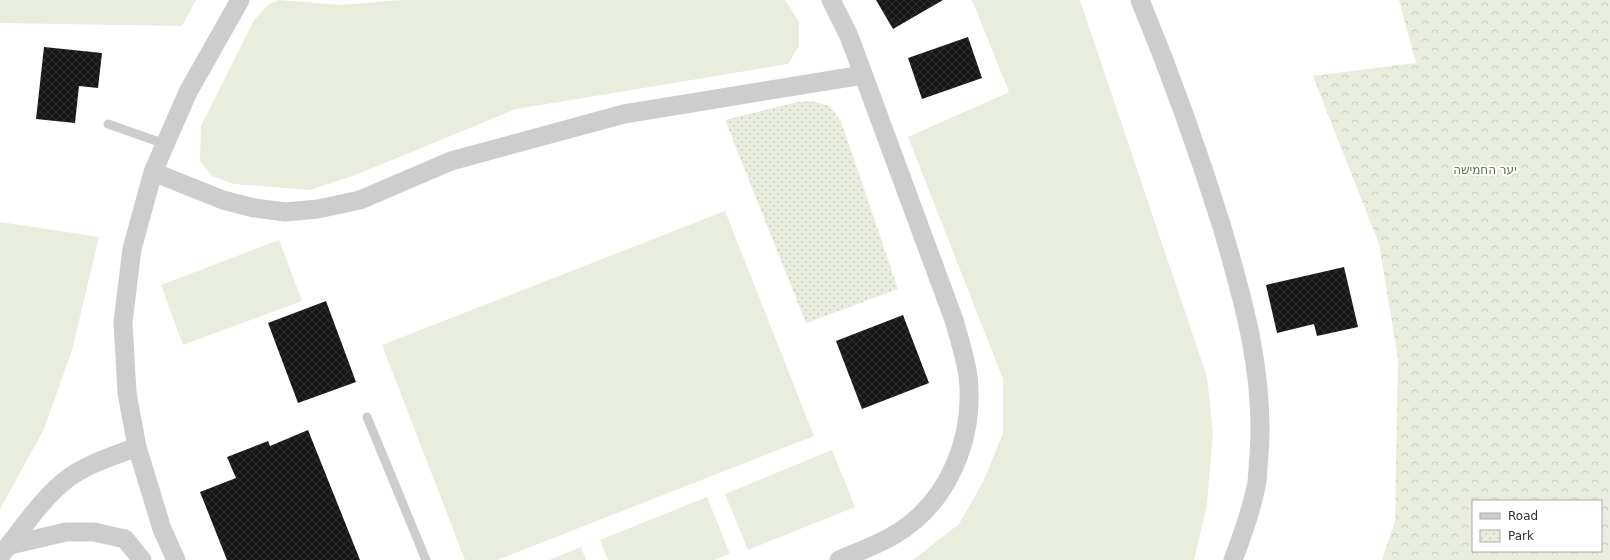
<svg xmlns="http://www.w3.org/2000/svg" width="1610" height="560" font-family="'DejaVu Sans','Noto Sans Hebrew',sans-serif">
  <style>
    .grass { fill: #e8edde }
    .forest { fill: url(#forest-crowns); fill-rule: evenodd }
    .park { fill: url(#park-dots) }
    .building { fill: url(#building-cross-hatch) }
    .lines { fill: none; stroke-linecap: round; stroke-linejoin: round }
    .service { stroke: #cdcdcd; stroke-width: 9 }
    .minor { stroke: #cdcdcd; stroke-width: 19 }
    .labels { text-anchor: middle; dominant-baseline: central; stroke-width: 4; stroke-linejoin: round; paint-order: stroke }
    .park-label { font-size: 12px; fill: #596c3d; stroke: #fff }
  </style>
  <defs>
    <pattern id="forest-crowns" width="20" height="18" patternUnits="userSpaceOnUse"><rect width="20" height="18" fill="#e8edde"/><path d="M2 6a3 3 0 1 1 6 0M12 15a3 3 0 1 1 6 0" fill="none" stroke="#c7ccbf"/></pattern>
    <pattern id="park-dots" width="8" height="8" patternUnits="userSpaceOnUse"><rect width="8" height="8" fill="#e8edde"/><path d="M2 2h.1M6 6h.1" fill="none" stroke="#c7ccbf" stroke-width="1.8" stroke-linecap="round"/></pattern>
    <pattern id="building-cross-hatch" width="8" height="8" patternUnits="userSpaceOnUse"><rect width="8" height="8" fill="#171717"/><path d="M0 0l8 8M0 8l8-8" fill="none" stroke="#303030"/></pattern>
  </defs>
  <rect width="100%" height="100%" fill="#fff"/>
  <!-- grass -->
  <path class="grass" d="M 0,0 L 196,0 L 182,26 L 0,23 Z
    M 279,0 L 340,5 L 403,0 L 785,0 L 799,22 L 799,46 L 788,64 L 516,109 L 353,176 L 310,190 L 234,184 L 212,176 L 200,161 L 201,126 L 254,20 L 269,4 Z
    M 972,0 L 1080,0 L 1207,377 L 1213,433 L 1207,505 L 1194,560 L 913,560 L 959,524 L 984,480 L 1003,433 L 1003,379 L 908,137 L 1009,92 Z
    M 725,211 L 814,436 L 497,560 L 465,560 L 382,345 Z
    M 0,222 L 99,237 L 72,350 L 44,429 L 0,509 Z
    M 279,240 L 302,301 L 183,345 L 161,285 Z
    M 832,450 L 855,507 L 748,550 L 725,494 Z
    M 707,497 L 730,554 L 714,560 L 608,560 L 600,540 Z
    M 581,547 L 586,560 L 549,560 Z"/>
  <!-- forest -->
  <path class="forest" d="M 1399,0 L 1610,0 L 1610,560 L 1382,560 L 1395,521 L 1398,359 L 1379,244 L 1313,76 L 1416,63 ZM 1473,501 L 1601,501 L 1601,551 L 1473,551 Z"/>
  <!-- park -->
  <path class="park" d="M 812,101 L 829,106 L 841,121 L 898,289 L 806,323 L 725,120 L 797,102 Z"/>
  <!-- building -->
  <path class="building" d="M 876,0 L 943,0 L 893,29 Z
    M 968,37 L 982,78 L 922,99 L 908,58 Z
    M 44,47 L 102,53 L 98,88 L 79,86 L 75,123 L 36,119 Z
    M 1344,267 L 1358,327 L 1317,336 L 1314,324 L 1277,333 L 1266,285 Z
    M 326,301 L 356,382 L 298,403 L 268,323 Z
    M 903,315 L 929,383 L 862,409 L 836,341 Z
    M 308,430 L 360,560 L 227,560 L 200,492 L 236,478 L 227,457 L 268,441 L 270,446 Z"/>
  <g class="lines">
    <!-- service -->
    <path class="service" d="M 108,124 L 165,144
      M 367,417 L 426,560"/>
    <!-- minor -->
    <path class="minor" d="M 831,0 L 849,36 L 954,320 C 959,338 965,356 968,376 C 975,437 949,503 894,535 C 877,545 858,552 839,560
      M 1140,0 C 1171,75 1198,150 1222,227 C 1244,302 1265,376 1259,455 C 1258,464 1258,473 1257,482 C 1252,509 1243,534 1233,560
      M 153,172 L 223,200 L 254,208 L 285,212 L 318,209 L 360,200 L 451,161 L 624,114 L 863,75
      M 10,545 L 66,532 L 94,532 L 125,539 L 142,560
      M 0,556 C 21,531 41,499 67,479 C 87,464 113,456 137,447
      M 176,560 L 162,529 L 137,447 L 127,393 L 123,322 L 132,249 L 153,172 L 188,92 L 240,0"/>
  </g>
  <g class="labels">
    <!-- park labels -->
    <g class="park-label">
      <text x="1485" y="170">יער החמישה</text>
    </g>
  </g>
  <!-- legend -->
  <rect x="1472" y="500" width="130" height="52" fill="#ffffff" stroke="#acacac"/>
  <rect x="1480" y="513" width="20" height="6" fill="#cdcdcd" stroke="#acacac"/>
  <text x="1508" y="520" font-size="12" fill="#303030">Road</text>
  <rect x="1480" y="530" width="20" height="12" fill="url(#park-dots)" stroke="#acacac"/>
  <text x="1508" y="540" font-size="12" fill="#303030">Park</text>
</svg>
